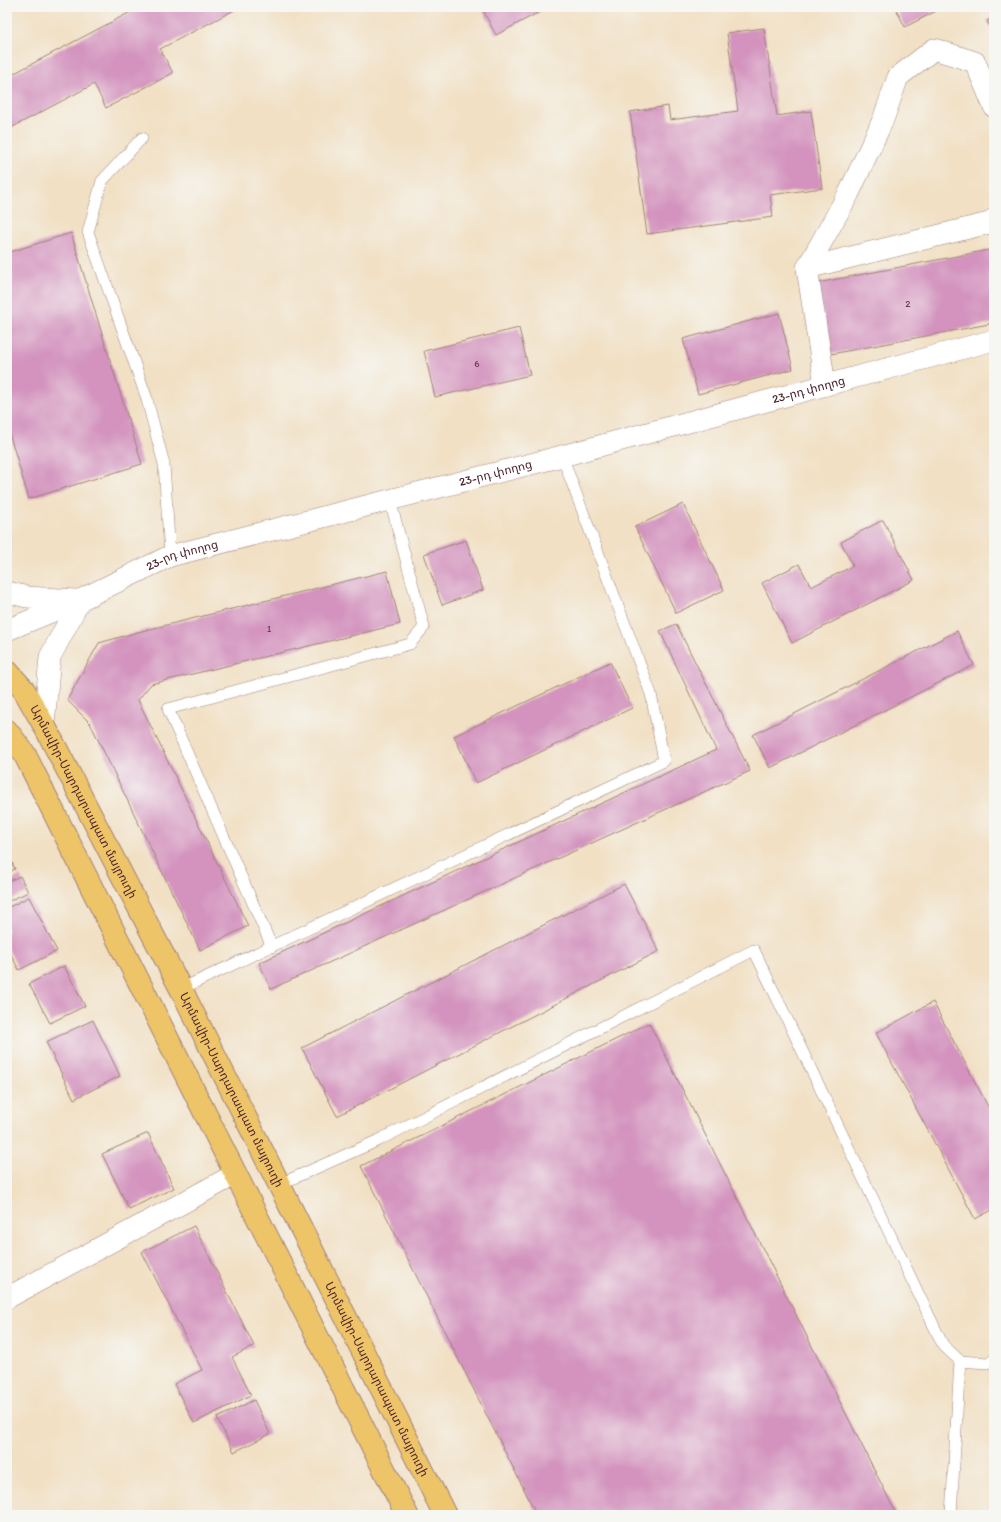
<svg xmlns="http://www.w3.org/2000/svg" width="1001" height="1522" font-family="Itim,'Noto Sans Armenian',sans-serif">
  <style>
    .building { fill: #d393be }
    .lines { fill: none; stroke-linecap: round; stroke-linejoin: round }
    .lane-casing { stroke: #9e8078; stroke-width: 12 }
    .street-casing { stroke: #9e8078; stroke-width: 22 }
    .highway-casing { stroke: #9e8078; stroke-width: 24 }
    .lane { stroke: #fff; stroke-width: 11 }
    .street { stroke: #fff; stroke-width: 21 }
    .highway { stroke: #eec469; stroke-width: 22 }
    .labels { text-anchor: middle; dominant-baseline: central; stroke-width: 4; stroke-linejoin: round; paint-order: stroke }
    .number-label { font-size: 10px; fill: #6c3c50 }
    .street-label { font-size: 12px; fill: #4a1f2b; stroke: #f6f6f2 }
  </style>
  <rect width="100%" height="100%" fill="#f6f6f2"/>
  <filter id="ink" filterUnits="userSpaceOnUse"><feTurbulence type="fractalNoise" baseFrequency=".025" numOctaves="2"/><feDisplacementMap in="SourceGraphic" scale="8" xChannelSelector="R" yChannelSelector="G"/><feConvolveMatrix kernelMatrix="1 2 1 2 8 2 1 2 1" color-interpolation-filters="sRGB"/></filter>
  <filter id="wash" filterUnits="userSpaceOnUse"><feTurbulence type="fractalNoise" baseFrequency=".012" numOctaves="4" result="noise"/><feDisplacementMap in="SourceGraphic" scale="16" xChannelSelector="R" yChannelSelector="G"/><feGaussianBlur stdDeviation="0.9" result="paint"/><feColorMatrix in="noise" values="0 0 0 0 0 0 0 0 0 0 0 0 0 0 0 0 0 1.4 0 .05"/><feComposite in="paint" operator="in"/></filter>
  <g filter="url(#wash)">
    <rect width="100%" height="100%" fill="#f1e0c4"/>
    <g id="blocks">
      <!-- building -->
      <path class="building" d="M 140,7 L 240,7 L 160,49 L 173,73 L 106,108 L 94,84 L 7,130 L 7,77 Z
        M 481,7 L 547,7 L 547,8 L 496,35 Z
        M 895,7 L 944,7 L 905,27 Z
        M 994,17 L 994,34 L 987,21 Z
        M 764,28 L 777,116 L 811,111 L 822,188 L 770,195 L 773,217 L 647,234 L 630,112 L 668,106 L 670,120 L 738,111 L 727,33 Z
        M 71,233 L 142,464 L 29,499 L 7,426 L 7,253 Z
        M 994,249 L 994,323 L 831,354 L 817,283 Z
        M 779,313 L 793,369 L 698,394 L 683,339 Z
        M 519,328 L 530,375 L 435,397 L 424,351 Z
        M 683,504 L 724,590 L 676,613 L 635,527 Z
        M 883,520 L 914,580 L 792,643 L 762,583 L 799,564 L 811,587 L 853,566 L 841,542 Z
        M 466,540 L 483,590 L 442,605 L 424,554 Z
        M 387,571 L 400,624 L 151,684 L 138,700 L 248,926 L 200,950 L 90,723 L 67,700 L 99,643 L 138,632 Z
        M 676,624 L 750,771 L 271,989 L 259,963 L 716,750 L 660,631 Z
        M 957,631 L 974,665 L 770,768 L 753,735 Z
        M 610,662 L 632,708 L 476,783 L 454,736 Z
        M 7,853 L 15,869 L 7,873 Z
        M 20,876 L 28,892 L 7,902 L 7,882 Z
        M 624,884 L 659,951 L 337,1116 L 302,1048 Z
        M 29,897 L 57,951 L 19,970 L 7,947 L 7,908 Z
        M 64,966 L 85,1006 L 50,1023 L 29,984 Z
        M 933,1002 L 994,1118 L 994,1209 L 975,1219 L 876,1033 Z
        M 93,1020 L 120,1076 L 74,1099 L 46,1042 Z
        M 649,1023 L 897,1515 L 537,1515 L 361,1166 Z
        M 148,1133 L 174,1188 L 129,1209 L 102,1154 Z
        M 194,1226 L 254,1346 L 232,1357 L 251,1395 L 194,1423 L 174,1384 L 202,1370 L 142,1252 Z
        M 254,1400 L 270,1434 L 234,1452 L 217,1418 Z"/>
    </g>
  </g>
  <g filter="url(#ink)">
    <use href="#blocks" fill-opacity="0" stroke="#9e8078" stroke-width="1"/>
    <g class="lines">
      <!-- lane casing -->
      <g class="lane-casing">
        <path id="lane" d="M 142,138 L 102,181 L 88,232 L 146,396 L 164,464 L 170,556
          M 272,947 L 168,709 L 410,644 L 424,627 L 390,500
          M 181,989 L 664,761 L 651,694 L 562,456
          M 280,1184 L 377,1141 L 754,950 L 943,1345 L 960,1361 L 987,1363 L 994,1360
          M 951,1515 L 960,1361"/>
      </g>
      <!-- street casing -->
      <g class="street-casing">
        <g id="street">
          <path d="M 807,268 L 989,223 L 994,219"/>
          <path d="M 825,385 L 807,268 L 849,193 L 883,120 L 898,77 L 934,49 L 975,62 L 994,107"/>
          <path d="M 7,592 L 27,597 L 76,600"/>
          <path id="s1" d="M 7,630 L 80,600 L 170,556 L 562,456 L 994,340"/>
          <path d="M 44,725 L 50,657 L 80,600"/>
          <path d="M 7,1298 L 236,1174"/>
        </g>
      </g>
      <!-- highway casing -->
      <g class="highway-casing">
        <g id="highway">
          <path id="s2" d="M 7,671 L 24,690 L 44,725 L 181,989 L 445,1515"/>
          <path d="M 7,731 L 24,753 L 407,1515"/>
        </g>
      </g>
      <!-- lane -->
      <use href="#lane" class="lane"/>
      <!-- street -->
      <use href="#street" class="street"/>
      <!-- highway -->
      <use href="#highway" class="highway"/>
    </g>
  </g>
  <g class="labels">
    <!-- number labels -->
    <g class="number-label">
      <text x="908" y="303">2</text>
      <text x="477" y="363">6</text>
      <text x="269" y="628">1</text>
    </g>
    <!-- street labels -->
    <g class="street-label">
      <text stroke="none"><textPath href="#s1" startOffset="839">23-րդ փողոց</textPath></text>
      <text stroke="none"><textPath href="#s1" startOffset="515">23-րդ փողոց</textPath></text>
      <text stroke="none"><textPath href="#s1" startOffset="191">23-րդ փողոց</textPath></text>
      <text stroke="none"><textPath href="#s2" startOffset="152">Արմավիր-Սարդարապատ մայրուղի</textPath></text>
      <text stroke="none"><textPath href="#s2" startOffset="476">Արմավիր-Սարդարապատ մայրուղի</textPath></text>
      <text stroke="none"><textPath href="#s2" startOffset="800">Արմավիր-Սարդարապատ մայրուղի</textPath></text>
    </g>
  </g>
  <!-- margin -->
  <rect width="1001" height="1522" fill="none" stroke="#f6f6f2" stroke-width="24"/>
</svg>
